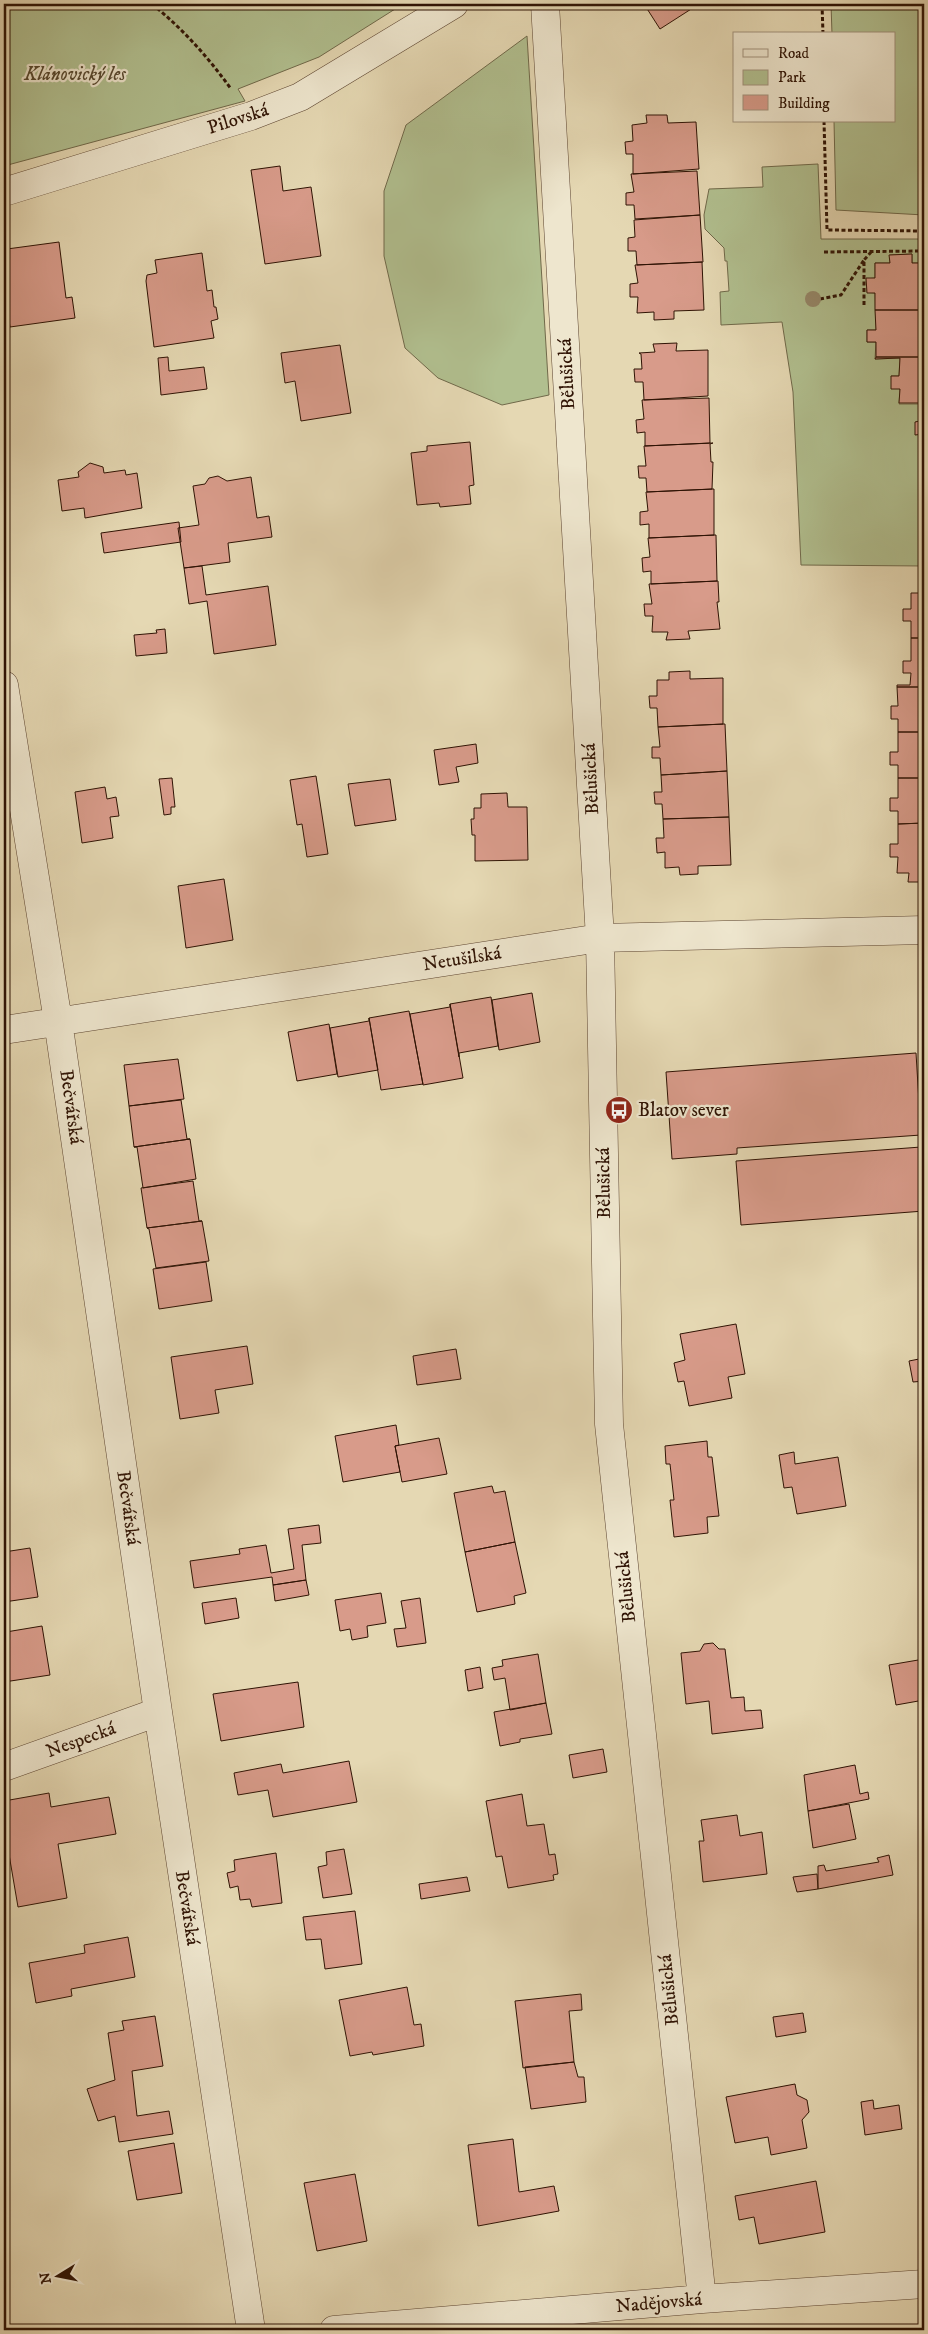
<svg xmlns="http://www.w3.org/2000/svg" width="928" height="2334" font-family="'IM FELL DW Pica',serif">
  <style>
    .green { fill: #b1bf8f; stroke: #70694a }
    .building { fill: #d89b8a; stroke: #2f1304 }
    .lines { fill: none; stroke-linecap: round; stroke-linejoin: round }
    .minor-casing { stroke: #5c4430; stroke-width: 29 }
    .path { stroke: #2f1304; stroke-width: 3; stroke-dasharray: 4 2.5; stroke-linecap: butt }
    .minor { stroke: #eee6ce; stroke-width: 28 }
    .tree { fill: #96886a }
    .labels { text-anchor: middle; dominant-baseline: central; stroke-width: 4.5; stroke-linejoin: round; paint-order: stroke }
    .park-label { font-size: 19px; font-style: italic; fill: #56472e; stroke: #eee6ce }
    .street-label { font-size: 19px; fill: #2f1304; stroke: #eee6ce }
    .poi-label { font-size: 19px; fill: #2f1304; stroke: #eee6ce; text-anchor: start }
  </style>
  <rect width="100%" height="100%" fill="#e5d8b3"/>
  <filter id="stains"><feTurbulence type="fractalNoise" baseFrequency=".004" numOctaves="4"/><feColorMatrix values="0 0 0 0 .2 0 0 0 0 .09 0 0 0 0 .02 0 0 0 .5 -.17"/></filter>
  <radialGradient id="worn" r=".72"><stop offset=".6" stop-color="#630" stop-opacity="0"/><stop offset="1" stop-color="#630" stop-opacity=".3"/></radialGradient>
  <!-- green -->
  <path class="green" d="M 4,4 L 403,4 L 319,57 L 238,89 L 245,101 L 4,166 Z
    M 831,4 L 924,4 L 924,215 L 836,210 L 834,121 L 894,121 L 894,34 L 832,34 Z
    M 527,36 L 549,395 L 502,405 L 438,378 L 405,348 L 384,256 L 384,191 L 406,125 Z
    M 818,164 L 821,239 L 924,239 L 924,263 L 912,263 L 912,254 L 890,255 L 890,263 L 875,263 L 875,278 L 866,279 L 867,292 L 875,293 L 876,330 L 867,330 L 867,342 L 876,342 L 875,359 L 900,358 L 899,376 L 891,376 L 900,389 L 899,404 L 924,404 L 924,422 L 916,422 L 916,434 L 924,434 L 924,566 L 801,565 L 793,392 L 782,322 L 721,325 L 720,292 L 729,291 L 727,261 L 725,261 L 724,248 L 705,229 L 704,215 L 709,189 L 763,187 L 762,167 Z"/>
  <!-- building -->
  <path class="building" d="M 644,4 L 699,4 L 660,29 Z
    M 646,115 L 667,115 L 668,123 L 696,122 L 699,169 L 633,174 L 633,154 L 626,154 L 625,142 L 633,141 L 632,125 L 647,123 Z
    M 280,166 L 283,191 L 311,187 L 321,256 L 265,264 L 251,170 Z
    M 697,171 L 700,215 L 635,219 L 634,205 L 626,205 L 626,193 L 634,192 L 631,174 Z
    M 700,215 L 703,262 L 637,265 L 636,251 L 628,251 L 628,238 L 635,237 L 634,220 Z
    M 59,242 L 66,298 L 72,297 L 75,318 L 10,327 L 4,288 L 4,266 L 9,265 L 7,249 Z
    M 202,253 L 207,291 L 212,290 L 214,307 L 216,307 L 218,319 L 211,321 L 214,338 L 154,347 L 146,281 L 147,275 L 157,273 L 155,260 Z
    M 912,254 L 912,263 L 924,263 L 924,310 L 875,310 L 875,293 L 867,293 L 866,278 L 875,278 L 875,263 L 890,263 L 889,255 Z
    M 702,262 L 704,310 L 674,311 L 674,319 L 654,320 L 654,312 L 637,313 L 638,297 L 630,297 L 630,284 L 638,283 L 635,265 Z
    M 875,310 L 924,310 L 924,357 L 876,357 L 876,342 L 867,342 L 867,330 L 876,330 Z
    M 677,343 L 676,351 L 708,350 L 708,396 L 644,400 L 643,382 L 635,382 L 634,369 L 642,369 L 641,354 L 639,353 L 655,352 L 653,344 Z
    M 340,345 L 351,413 L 301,421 L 295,381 L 285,383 L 281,353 Z
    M 168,357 L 169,371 L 204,367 L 207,389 L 161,395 L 158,358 Z
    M 876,357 L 924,357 L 924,403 L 899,403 L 900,389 L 891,389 L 891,376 L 899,376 L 900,358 L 875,359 Z
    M 709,398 L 710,443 L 645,446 L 645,432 L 637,433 L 636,420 L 644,419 L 642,400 Z
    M 924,420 L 924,444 L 924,434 L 915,435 L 915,422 Z
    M 470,442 L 474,485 L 469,486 L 471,504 L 440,507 L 439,503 L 417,505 L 411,453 L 427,451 L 427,446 Z
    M 713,443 L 710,444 L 711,462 L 713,462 L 712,489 L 647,492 L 646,478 L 639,478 L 638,466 L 646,466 L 644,446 Z
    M 90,463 L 103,467 L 104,473 L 125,470 L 126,475 L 137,473 L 142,508 L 85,518 L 84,508 L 62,511 L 58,480 L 79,477 L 78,472 Z
    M 218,476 L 227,481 L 251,477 L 257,518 L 269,516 L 272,537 L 228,543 L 230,562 L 184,568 L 178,528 L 199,525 L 193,486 L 205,484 L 209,478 Z
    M 714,489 L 714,535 L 649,538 L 649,524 L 640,525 L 640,512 L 648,511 L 646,492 Z
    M 179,522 L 181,542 L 104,553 L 101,533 Z
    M 716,535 L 717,581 L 651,584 L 651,571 L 643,572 L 642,558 L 650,557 L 648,538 Z
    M 202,566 L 206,595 L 268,586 L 276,645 L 214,654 L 207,601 L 189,604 L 184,568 Z
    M 718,581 L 719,602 L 717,602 L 720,629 L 688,631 L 690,639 L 666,640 L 668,632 L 652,632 L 653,616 L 645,616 L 644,604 L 652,604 L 649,584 Z
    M 923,585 L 924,638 L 911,638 L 911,621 L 903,621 L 903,609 L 911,609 L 911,593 L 923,593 Z
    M 165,629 L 167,653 L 136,656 L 134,635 L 157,633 L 156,630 Z
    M 911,638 L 924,638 L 924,687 L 897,687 L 897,685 L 910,685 L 911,673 L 903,673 L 903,661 L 911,661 Z
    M 690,671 L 690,679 L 723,678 L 723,724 L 658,727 L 657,708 L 650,708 L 649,696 L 657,696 L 657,680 L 669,680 L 669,672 Z
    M 897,687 L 924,687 L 924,732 L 898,732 L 898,719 L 891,719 L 891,706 L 898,706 Z
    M 725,724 L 727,771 L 661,775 L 660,758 L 652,758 L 652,747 L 660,747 L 658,727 Z
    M 898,732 L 924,732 L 924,778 L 898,778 L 898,765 L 890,765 L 890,752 L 898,752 Z
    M 476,744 L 478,763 L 456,767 L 459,782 L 439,785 L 434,750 Z
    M 727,771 L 729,817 L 663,819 L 662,804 L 655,804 L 654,792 L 662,792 L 661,775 Z
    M 316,776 L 328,854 L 307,857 L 302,824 L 297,825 L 290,780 Z
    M 172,778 L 175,807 L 171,807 L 171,814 L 164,815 L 159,779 Z
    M 898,778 L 924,778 L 924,823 L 898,824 L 898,811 L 890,811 L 890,798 L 898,798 Z
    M 390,779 L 396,820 L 355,826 L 348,784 Z
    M 105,787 L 107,799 L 116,797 L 119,816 L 110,817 L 113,838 L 82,843 L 75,792 Z
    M 507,793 L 508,807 L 527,807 L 528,860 L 475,861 L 475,835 L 472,835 L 471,819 L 474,819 L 474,808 L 481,808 L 481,794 Z
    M 729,817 L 731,865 L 698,866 L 698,874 L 680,875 L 679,867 L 665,868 L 665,852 L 657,853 L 656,838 L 664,838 L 663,819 Z
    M 924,823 L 924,882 L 908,882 L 909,873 L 897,873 L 898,857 L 890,857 L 890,844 L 898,844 L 898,824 Z
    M 224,879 L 233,940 L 186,948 L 178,886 Z
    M 532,993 L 540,1042 L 499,1050 L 492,1000 Z
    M 491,997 L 498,1046 L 459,1053 L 459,1057 L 450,1004 Z
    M 450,1004 L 463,1078 L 423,1085 L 410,1014 L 450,1007 Z
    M 409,1011 L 423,1084 L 381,1090 L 369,1018 Z
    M 369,1018 L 378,1070 L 338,1077 L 330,1028 L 369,1021 Z
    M 329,1024 L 337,1074 L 297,1081 L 288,1032 Z
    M 916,1053 L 921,1135 L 737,1148 L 737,1154 L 672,1159 L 666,1072 Z
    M 178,1059 L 184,1099 L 129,1106 L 124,1065 Z
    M 181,1100 L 187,1139 L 190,1139 L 134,1147 L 129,1106 Z
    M 190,1139 L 196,1179 L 143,1188 L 137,1147 L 134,1147 Z
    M 921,1141 L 924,1141 L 924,1211 L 741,1225 L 736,1161 L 921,1147 Z
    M 193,1181 L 199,1221 L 202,1221 L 147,1228 L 141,1188 Z
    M 202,1221 L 209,1261 L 156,1268 L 149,1229 L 147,1228 Z
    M 206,1262 L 212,1301 L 159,1309 L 153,1269 Z
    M 736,1324 L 745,1374 L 728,1377 L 732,1398 L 689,1406 L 684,1381 L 678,1382 L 674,1363 L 685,1360 L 680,1334 Z
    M 247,1346 L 253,1384 L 215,1390 L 219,1413 L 180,1419 L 171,1357 Z
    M 456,1349 L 461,1379 L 417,1385 L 413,1356 Z
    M 924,1358 L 924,1381 L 913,1382 L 909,1361 Z
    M 396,1425 L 399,1445 L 395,1446 L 400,1472 L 343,1482 L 335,1436 Z
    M 439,1438 L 447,1474 L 402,1482 L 395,1446 Z
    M 707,1441 L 708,1457 L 712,1457 L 719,1516 L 707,1517 L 708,1533 L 674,1537 L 670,1500 L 674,1500 L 670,1464 L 666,1464 L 665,1446 Z
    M 794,1452 L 795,1464 L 838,1457 L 846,1506 L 797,1514 L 792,1487 L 784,1488 L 779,1455 Z
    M 492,1486 L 494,1493 L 505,1491 L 515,1542 L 465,1552 L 454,1493 Z
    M 319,1525 L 321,1543 L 302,1545 L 306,1580 L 273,1585 L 272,1577 L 194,1588 L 190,1561 L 240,1554 L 239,1549 L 266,1545 L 271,1573 L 294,1569 L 288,1529 Z
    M 515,1542 L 526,1593 L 514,1596 L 515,1604 L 477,1612 L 465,1552 Z
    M 30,1548 L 38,1597 L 4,1602 L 4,1552 Z
    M 306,1580 L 309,1595 L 275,1601 L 273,1585 Z
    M 381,1593 L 386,1623 L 367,1626 L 368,1637 L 352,1640 L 350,1629 L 340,1631 L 335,1600 Z
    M 236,1598 L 239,1618 L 205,1624 L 202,1603 Z
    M 420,1598 L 426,1643 L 397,1647 L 394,1629 L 406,1628 L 401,1601 Z
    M 42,1626 L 50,1675 L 4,1682 L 4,1644 L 8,1643 L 6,1632 Z
    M 713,1643 L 719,1649 L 725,1649 L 731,1698 L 744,1697 L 745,1711 L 761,1710 L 763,1728 L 712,1734 L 709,1701 L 686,1704 L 681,1653 L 700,1651 L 704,1644 Z
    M 538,1654 L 546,1703 L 510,1710 L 505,1678 L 494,1680 L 492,1668 L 503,1666 L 502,1660 Z
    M 924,1659 L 924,1700 L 896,1705 L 889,1665 Z
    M 480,1667 L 483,1688 L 468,1691 L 465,1670 Z
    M 298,1682 L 304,1727 L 221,1741 L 213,1694 Z
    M 546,1703 L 552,1734 L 520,1739 L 520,1742 L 500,1746 L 494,1712 Z
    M 603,1749 L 607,1772 L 573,1778 L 569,1755 Z
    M 349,1761 L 357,1802 L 273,1817 L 268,1790 L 238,1795 L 234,1773 L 281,1764 L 283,1773 Z
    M 855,1765 L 860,1794 L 868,1792 L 869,1799 L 808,1811 L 804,1775 Z
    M 49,1793 L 51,1807 L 109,1797 L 116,1834 L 58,1844 L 67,1898 L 18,1907 L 4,1825 L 4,1801 Z
    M 522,1794 L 527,1826 L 544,1824 L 549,1855 L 555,1854 L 558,1874 L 553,1875 L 554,1880 L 508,1888 L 502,1856 L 496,1857 L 486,1801 Z
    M 849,1804 L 856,1839 L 813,1848 L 808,1811 Z
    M 737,1815 L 740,1836 L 762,1832 L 767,1874 L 703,1882 L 699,1841 L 704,1841 L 701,1820 Z
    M 344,1849 L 352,1894 L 323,1898 L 318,1867 L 327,1865 L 326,1852 Z
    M 276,1853 L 282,1903 L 252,1907 L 250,1899 L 240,1900 L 238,1886 L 230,1888 L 227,1873 L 235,1871 L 234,1860 Z
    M 889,1855 L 893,1875 L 818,1889 L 818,1866 L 824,1865 L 826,1871 L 879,1862 L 877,1858 Z
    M 817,1874 L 818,1889 L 797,1892 L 793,1877 Z
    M 467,1877 L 470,1891 L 421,1899 L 419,1884 Z
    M 355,1911 L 362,1964 L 325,1969 L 321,1939 L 306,1940 L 303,1917 Z
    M 128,1937 L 135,1977 L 71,1989 L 72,1996 L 36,2003 L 29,1963 L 85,1953 L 84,1945 Z
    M 407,1987 L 414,2025 L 421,2024 L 424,2046 L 373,2055 L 372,2052 L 350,2056 L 339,2000 Z
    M 581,1994 L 582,2010 L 569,2011 L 574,2062 L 523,2068 L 515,2001 Z
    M 803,2013 L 806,2032 L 776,2037 L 773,2017 Z
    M 155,2016 L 163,2066 L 132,2071 L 137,2116 L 169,2111 L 173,2134 L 119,2142 L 115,2116 L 98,2121 L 87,2089 L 115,2080 L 108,2033 L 124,2030 L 122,2021 Z
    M 574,2062 L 578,2077 L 584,2077 L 586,2102 L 531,2109 L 525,2067 Z
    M 795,2084 L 797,2095 L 807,2100 L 809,2112 L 802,2120 L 807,2148 L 771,2155 L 768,2137 L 735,2143 L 726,2097 Z
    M 873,2100 L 874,2109 L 899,2105 L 902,2129 L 865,2135 L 861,2102 Z
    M 513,2139 L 519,2192 L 554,2186 L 559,2211 L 478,2226 L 468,2145 Z
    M 174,2143 L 182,2193 L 137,2200 L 128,2151 Z
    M 355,2174 L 367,2241 L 317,2251 L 304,2183 Z
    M 816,2181 L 825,2232 L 759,2244 L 754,2217 L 739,2220 L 735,2196 Z"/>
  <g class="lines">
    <!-- minor casing -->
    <g class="minor-casing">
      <path id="minor" d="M 545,4 L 600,938 L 609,1424 L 702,2299
        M 4,192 L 251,116 L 300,97 L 454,4
        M 4,685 L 58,1021 L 158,1712 L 251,2330
        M 4,1030 L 600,938 L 924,930
        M 4,1767 L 158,1712
        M 334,2330 L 702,2299 L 924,2284"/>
    </g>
    <!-- path -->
    <path class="path" d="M 152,4 C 183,29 208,57 231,89
      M 822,4 L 823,34
      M 824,121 L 827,230 L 924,231
      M 824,252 L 924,251
      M 820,299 L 841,295 L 864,260
      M 864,305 L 864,260 L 872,251"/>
    <!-- minor -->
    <use href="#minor" class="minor"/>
  </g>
  <!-- trees -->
  <circle class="tree" cx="813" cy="299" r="8"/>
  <!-- icons -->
  <defs>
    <g id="bus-disc" transform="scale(1.4375)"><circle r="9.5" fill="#8f2418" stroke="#eee6ce"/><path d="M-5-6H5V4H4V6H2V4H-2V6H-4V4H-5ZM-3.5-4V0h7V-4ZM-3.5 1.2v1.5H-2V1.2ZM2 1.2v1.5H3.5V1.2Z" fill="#fff"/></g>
  </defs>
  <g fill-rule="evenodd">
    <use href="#bus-disc" x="619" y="1110"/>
  </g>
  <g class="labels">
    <!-- park labels -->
    <g class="park-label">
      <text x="75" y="74">Klánovický les</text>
    </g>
    <!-- street labels -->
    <g class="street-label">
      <text transform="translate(238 119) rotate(-18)">Pilovská</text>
      <text transform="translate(567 374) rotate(-93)">Bělušická</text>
      <text transform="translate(591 779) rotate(-93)">Bělušická</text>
      <text transform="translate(462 959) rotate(-9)">Netušilská</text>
      <text transform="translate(71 1107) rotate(82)">Bečvářská</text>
      <text transform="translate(604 1183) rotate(-91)">Bělušická</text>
      <text transform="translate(128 1508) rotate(82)">Bečvářská</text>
      <text transform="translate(626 1587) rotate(-96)">Bělušická</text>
      <text transform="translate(81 1740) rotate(-20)">Nespecká</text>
      <text transform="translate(187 1908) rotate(81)">Bečvářská</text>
      <text transform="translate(669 1990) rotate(-96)">Bělušická</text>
      <text transform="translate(659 2303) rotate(-5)">Nadějovská</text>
    </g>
    <!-- poi labels -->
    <g class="poi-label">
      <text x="638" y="1110">Blatov sever</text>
    </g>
  </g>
  <!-- margin -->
  <rect width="928" height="2334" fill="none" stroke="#e5d8b3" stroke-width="20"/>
  <rect x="5" y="5" width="918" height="2324" fill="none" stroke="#2f1304" stroke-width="2.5"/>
  <rect x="10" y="10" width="908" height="2314" fill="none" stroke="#2f1304"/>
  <!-- legend -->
  <rect x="733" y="32" width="162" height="90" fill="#eee6ce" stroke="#a2927d"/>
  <rect x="743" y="49" width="25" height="8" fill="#eee6ce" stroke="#a2927d"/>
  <text x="778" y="58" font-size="15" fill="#2f1304">Road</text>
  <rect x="743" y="70" width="25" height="15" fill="#b1bf8f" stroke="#a2927d"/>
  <text x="778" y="82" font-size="15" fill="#2f1304">Park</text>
  <rect x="743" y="95" width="25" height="15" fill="#d89b8a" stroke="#a2927d"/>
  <text x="778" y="108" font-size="15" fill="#2f1304">Building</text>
  <!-- north arrow -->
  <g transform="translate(58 2276) rotate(260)" stroke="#eee6ce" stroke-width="4" paint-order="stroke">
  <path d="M0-4L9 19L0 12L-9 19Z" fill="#2f1304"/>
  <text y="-8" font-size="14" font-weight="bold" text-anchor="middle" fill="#2f1304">N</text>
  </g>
  <rect width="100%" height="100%" filter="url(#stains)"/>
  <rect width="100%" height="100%" fill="url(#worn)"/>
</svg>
